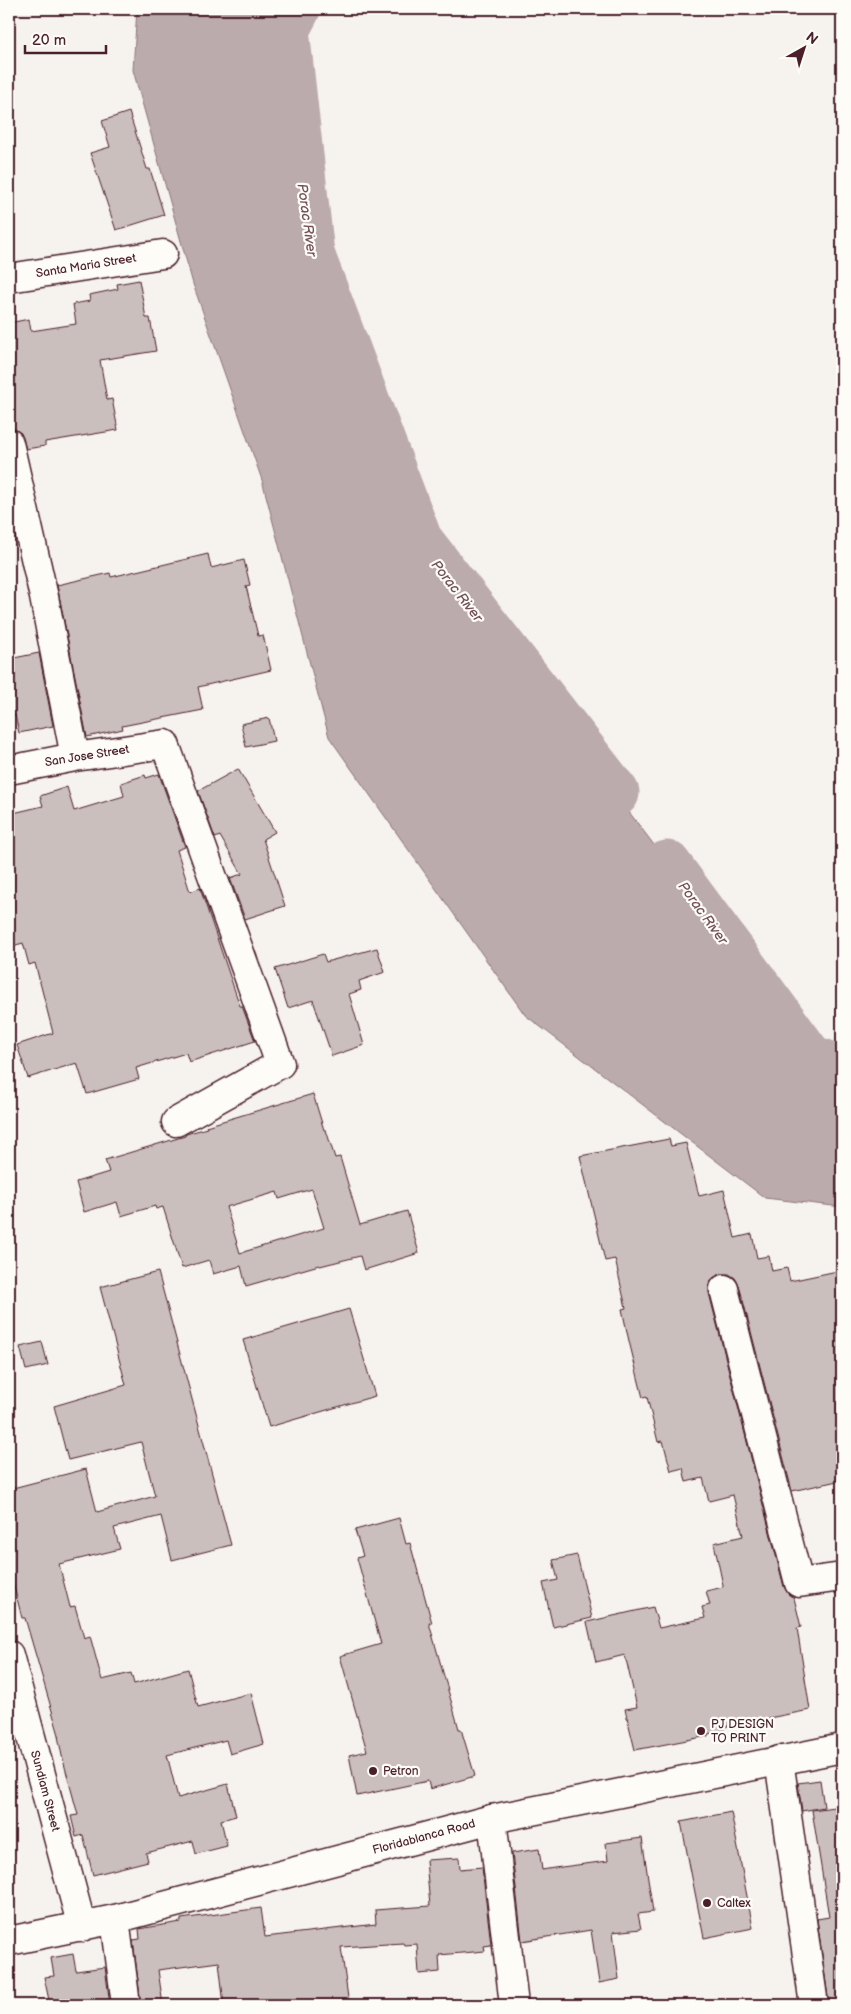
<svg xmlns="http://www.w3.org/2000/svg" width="851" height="2014" font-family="'Balsamiq Sans',sans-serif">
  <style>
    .water { fill: #bbabac; stroke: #8e7378 }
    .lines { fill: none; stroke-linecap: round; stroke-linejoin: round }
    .river { stroke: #bbabac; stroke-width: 49 }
    .building { fill: #cbbfbe; stroke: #4a1f2b; fill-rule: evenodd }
    .minor-casing { stroke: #4a1f2b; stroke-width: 31 }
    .tertiary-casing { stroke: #4a1f2b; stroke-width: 31 }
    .primary-casing { stroke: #4a1f2b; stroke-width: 31 }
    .minor { stroke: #fdfcf7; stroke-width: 28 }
    .tertiary { stroke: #fdfcf7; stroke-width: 28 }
    .primary { stroke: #fdfcf7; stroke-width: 28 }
    .poi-dot { fill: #4a1f2b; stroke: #fdfcf7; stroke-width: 2 }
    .labels { text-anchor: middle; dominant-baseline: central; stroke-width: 4.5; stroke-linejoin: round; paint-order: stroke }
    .street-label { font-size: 12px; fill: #4a1f2b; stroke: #fdfcf7 }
    .poi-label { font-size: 12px; fill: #4a1f2b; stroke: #fdfcf7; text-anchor: start }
    .water-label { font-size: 14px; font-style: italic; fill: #725058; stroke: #fdfcf7 }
  </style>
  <rect width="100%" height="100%" fill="#f6f3ef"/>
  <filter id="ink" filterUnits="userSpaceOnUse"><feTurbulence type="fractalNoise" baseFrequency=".02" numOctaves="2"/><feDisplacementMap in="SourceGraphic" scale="10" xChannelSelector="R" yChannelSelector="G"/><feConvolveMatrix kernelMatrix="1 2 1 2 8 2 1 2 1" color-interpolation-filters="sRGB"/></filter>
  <g filter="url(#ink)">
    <!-- water -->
    <path class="water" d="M 137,9 L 290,9 L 270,102 L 343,381 L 446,602 L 579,746 L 670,866 L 783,1027 L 842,1067 L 842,1207 L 765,1198 L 525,1015 L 329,737 L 262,480 L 193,284 L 133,70 Z"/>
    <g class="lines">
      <!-- river -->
      <path class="river" d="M 296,9 L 285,30 L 310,254 L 418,540 L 615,793
        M 667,865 L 810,1059 L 842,1070"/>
    </g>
    <!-- building -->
    <path class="building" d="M 129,112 L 147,169 L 150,169 L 164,215 L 116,230 L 90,153 L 110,147 L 102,121 Z
      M 139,280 L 146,318 L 150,318 L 156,351 L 100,360 L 107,400 L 112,399 L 118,430 L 45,442 L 45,446 L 26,449 L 21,433 L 13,428 L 9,406 L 9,323 L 29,319 L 31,331 L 76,324 L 73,304 L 90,301 L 89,295 L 118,289 L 117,284 Z
      M 208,554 L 211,568 L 244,560 L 250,585 L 246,586 L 258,636 L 263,635 L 271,670 L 198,687 L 203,710 L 122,726 L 123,729 L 87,737 L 57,585 L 110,573 L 111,577 Z
      M 39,653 L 53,726 L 19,733 L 15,715 L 11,716 L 9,703 L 9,659 Z
      M 269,718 L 274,741 L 246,747 L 241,724 Z
      M 238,769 L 275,832 L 263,839 L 285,906 L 245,919 L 230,878 L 242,874 L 220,836 L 215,838 L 198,791 Z
      M 159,774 L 185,847 L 177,850 L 190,892 L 200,888 L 240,1006 L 242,1006 L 255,1041 L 189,1062 L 186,1053 L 136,1068 L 139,1079 L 87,1094 L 77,1063 L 28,1078 L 17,1045 L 53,1033 L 35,963 L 29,965 L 23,943 L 9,947 L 9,814 L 43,806 L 40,796 L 67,787 L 74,811 L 124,796 L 121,783 L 145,775 L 146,778 Z
      M 377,948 L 385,972 L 359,981 L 361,990 L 349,994 L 364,1045 L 332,1056 L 313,1000 L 288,1008 L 275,969 L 323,954 L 326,962 Z
      M 313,1094 L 324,1130 L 326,1130 L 335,1158 L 340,1157 L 360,1225 L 407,1211 L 419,1253 L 364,1270 L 360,1256 L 320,1266 L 319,1265 L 246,1286 L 241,1266 L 213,1274 L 209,1260 L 182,1268 L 163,1207 L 156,1209 L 155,1206 L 121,1216 L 117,1202 L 84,1212 L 76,1182 L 109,1172 L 105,1160 L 185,1136 L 186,1134 L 207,1128 L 206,1126 ZM 312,1189 L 324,1228 L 240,1253 L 226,1207 L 277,1192 L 279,1199 Z
      M 669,1139 L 671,1146 L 686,1143 L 699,1196 L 724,1190 L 735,1238 L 752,1234 L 757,1258 L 769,1256 L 772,1271 L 787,1268 L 790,1281 L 842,1270 L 842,1480 L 792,1491 L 739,1285 L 735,1278 L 729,1274 L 721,1274 L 713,1278 L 709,1284 L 709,1293 L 784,1587 L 788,1594 L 794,1598 L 801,1627 L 797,1628 L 810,1710 L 723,1727 L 724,1730 L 708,1734 L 708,1736 L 635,1750 L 625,1709 L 637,1707 L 625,1655 L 596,1662 L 587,1622 L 653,1607 L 659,1628 L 705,1618 L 702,1607 L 710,1605 L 706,1591 L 723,1587 L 723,1585 L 714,1543 L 743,1536 L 733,1495 L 709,1501 L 703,1478 L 686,1482 L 683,1468 L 671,1471 L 663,1441 L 658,1442 L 647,1397 L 643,1398 L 629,1341 L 622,1309 L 626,1308 L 615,1259 L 605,1261 L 580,1156 Z
      M 158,1272 L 231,1545 L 172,1560 L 161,1516 L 114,1528 L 120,1549 L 59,1564 L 70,1607 L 75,1606 L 84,1638 L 90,1636 L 102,1680 L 131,1673 L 134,1684 L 188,1669 L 198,1707 L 251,1693 L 264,1744 L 230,1754 L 226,1740 L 167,1755 L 178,1798 L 228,1784 L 236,1816 L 221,1820 L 227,1846 L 196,1854 L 193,1841 L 146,1853 L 148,1861 L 93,1875 L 83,1835 L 76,1837 L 71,1816 L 78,1815 L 62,1756 L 58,1736 L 59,1735 L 25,1618 L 22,1618 L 9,1567 L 9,1489 L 86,1469 L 97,1512 L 155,1496 L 141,1442 L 68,1460 L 54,1406 L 126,1385 L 100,1287 Z
      M 349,1309 L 375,1396 L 269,1427 L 243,1340 Z
      M 42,1342 L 48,1365 L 26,1370 L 20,1347 Z
      M 399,1518 L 406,1544 L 410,1543 L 432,1623 L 429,1623 L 459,1729 L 461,1729 L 475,1776 L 430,1789 L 428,1781 L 357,1796 L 349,1755 L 367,1751 L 340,1656 L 381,1644 L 357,1558 L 363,1556 L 355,1530 Z
      M 577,1555 L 592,1618 L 553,1627 L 543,1583 L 558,1580 L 553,1560 Z
      M 820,1780 L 824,1807 L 802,1811 L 798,1783 Z
      M 842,1806 L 842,2005 L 829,2005 L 817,1919 L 829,1917 L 812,1810 Z
      M 731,1812 L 753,1928 L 704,1938 L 681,1822 Z
      M 642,1838 L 653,1912 L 638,1914 L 641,1929 L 613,1932 L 619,1979 L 599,1983 L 591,1930 L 522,1941 L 512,1853 L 539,1849 L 542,1870 L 554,1868 L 608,1861 L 606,1843 Z
      M 459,1858 L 460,1869 L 482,1867 L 491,1945 L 484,1946 L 485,1951 L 439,1955 L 440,1972 L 419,1974 L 417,1944 L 404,1945 L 403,1943 L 341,1947 L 349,2005 L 224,2005 L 219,1962 L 158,1970 L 163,2005 L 141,2005 L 133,1940 L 140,1939 L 139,1929 L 181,1922 L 181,1919 L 261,1908 L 265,1937 L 376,1924 L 375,1910 L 430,1906 L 426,1860 Z
      M 73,1954 L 76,1971 L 105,1967 L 110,2005 L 50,2005 L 44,1977 L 54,1976 L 51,1958 Z"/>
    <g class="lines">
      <!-- minor casing -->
      <g class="minor-casing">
        <path id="minor" d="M 9,278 L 163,254
          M 9,443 L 44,597 L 75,757
          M 9,770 L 75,757 L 165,744 L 280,1064 L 176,1122
          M 724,1289 L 799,1583 L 842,1577
          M 779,1760 L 814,2005
          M 492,1819 L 514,2005
          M 115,1919 L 126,2005"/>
      </g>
      <!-- tertiary casing -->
      <g class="tertiary-casing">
        <path id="tertiary" d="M 9,1655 L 82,1927"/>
      </g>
      <!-- primary casing -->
      <g class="primary-casing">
        <path id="primary" d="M 9,1941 L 115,1919 L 492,1819 L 842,1748"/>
      </g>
      <!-- minor -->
      <use href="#minor" class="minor"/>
      <!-- tertiary -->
      <use href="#tertiary" class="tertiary"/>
      <!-- primary -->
      <use href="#primary" class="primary"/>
    </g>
  </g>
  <!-- markers -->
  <g class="poi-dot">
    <circle cx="701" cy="1731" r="5"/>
    <circle cx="373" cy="1771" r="5"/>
    <circle cx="707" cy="1903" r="5"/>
  </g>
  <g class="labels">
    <!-- street labels -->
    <g class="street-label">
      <text transform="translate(86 266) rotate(-9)">Santa Maria Street</text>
      <text transform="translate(87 756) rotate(-9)">San Jose Street</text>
      <text transform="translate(45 1791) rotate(75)">Sundiam Street</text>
      <text transform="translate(424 1837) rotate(-15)">Floridablanca Road</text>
    </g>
    <!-- poi labels -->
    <g class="poi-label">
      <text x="711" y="1724">PJ DESIGN<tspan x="711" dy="14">TO PRINT</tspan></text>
      <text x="383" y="1771">Petron</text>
      <text x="717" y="1903">Caltex</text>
    </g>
    <!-- water labels -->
    <g class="water-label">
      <text transform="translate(307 220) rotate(82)">Porac River</text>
      <text transform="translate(457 591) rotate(52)">Porac River</text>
      <text transform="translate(703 913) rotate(54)">Porac River</text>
    </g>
  </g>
  <!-- margin -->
  <rect width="851" height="2014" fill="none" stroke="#fdfcf7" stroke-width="30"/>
  <rect x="15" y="15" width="821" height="1984" fill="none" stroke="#4a1f2b" stroke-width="2" filter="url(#ink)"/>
  <!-- north arrow -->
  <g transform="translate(804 48) rotate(39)" stroke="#fdfcf7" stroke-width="4" paint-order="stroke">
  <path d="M0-4L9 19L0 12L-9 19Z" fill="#4a1f2b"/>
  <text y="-8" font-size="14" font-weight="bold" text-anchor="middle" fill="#4a1f2b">N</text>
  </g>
  <!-- scale -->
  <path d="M25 45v8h81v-8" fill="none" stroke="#4a1f2b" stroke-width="2.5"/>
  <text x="32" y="45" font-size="15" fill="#4a1f2b" stroke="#fdfcf7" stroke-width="4" paint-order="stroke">20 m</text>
</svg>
